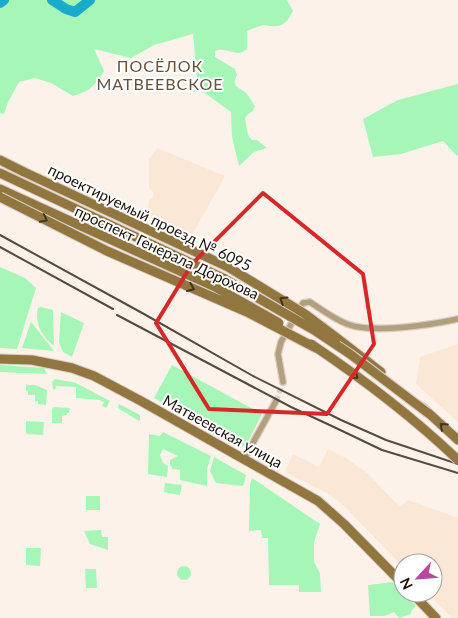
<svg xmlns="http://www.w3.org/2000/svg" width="458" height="618" font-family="Lato,sans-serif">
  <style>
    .built { fill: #fbe7d6 }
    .green { fill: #a6f6b8 }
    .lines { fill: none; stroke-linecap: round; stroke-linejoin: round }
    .river { stroke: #1aabca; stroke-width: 10 }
    .street-tunnel { stroke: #dbd0c7; stroke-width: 5.5; stroke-dasharray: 5.5 3; stroke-linecap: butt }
    .street-casing { stroke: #d9cec5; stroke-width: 8 }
    .secondary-casing { stroke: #d9cec5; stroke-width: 11 }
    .street { stroke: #b29f7c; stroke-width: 5.5 }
    .secondary { stroke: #92763f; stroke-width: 9 }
    .rail { stroke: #534a42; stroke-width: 2 }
    .secondary-bridge-casing { stroke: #d9cec5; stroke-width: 11; stroke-linecap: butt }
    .secondary-bridge { stroke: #92763f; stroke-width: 9 }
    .oneway { stroke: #44341c }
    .marked { fill: none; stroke: #d62828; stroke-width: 4; stroke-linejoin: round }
    .labels { text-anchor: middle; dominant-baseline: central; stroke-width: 4; stroke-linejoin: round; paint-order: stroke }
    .street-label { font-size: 15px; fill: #1a1109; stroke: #fff }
    .neighbourhood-label { font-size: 16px; letter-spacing: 1px; fill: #67503d; stroke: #fff }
  </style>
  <rect width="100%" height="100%" fill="#fdf2e9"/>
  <!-- built -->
  <path class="built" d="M 157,148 L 225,176 L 191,237 L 147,216 L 149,200 L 153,197 L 153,192 L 149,188 L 149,159 Z
    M 458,344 L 458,422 L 416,384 L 420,357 Z
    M 328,449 L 346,458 L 367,473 L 400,507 L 408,500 L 458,518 L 458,618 L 452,618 L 428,593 L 433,593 L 433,563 L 403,563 L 403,567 L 342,504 L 329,494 L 285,472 L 293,454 L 319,467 Z"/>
  <!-- green -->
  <path class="green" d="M 0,0 L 287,0 L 293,11 C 287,22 284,27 271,26 C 268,26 265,25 263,25 C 260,26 250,30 247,31 L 247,49 C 236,59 227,46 215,51 L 215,57 L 235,69 L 237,75 C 230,89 241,87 247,94 C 250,98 252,102 255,106 L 253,111 L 248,114 L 245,118 L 248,135 L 252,140 L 257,140 L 267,148 L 254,152 L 239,166 L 232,137 L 231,112 L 198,88 L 193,34 L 154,45 L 131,58 L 94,49 L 104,71 C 94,86 91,91 73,96 L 51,83 L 35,78 L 19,82 L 8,102 L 4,114 L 0,113 Z
    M 458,84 L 458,155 L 457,156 L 443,141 L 401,154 L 373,157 L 363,119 L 398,100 Z
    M 0,267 L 25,278 L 36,288 L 17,349 L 0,348 Z
    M 41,307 L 53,310 L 54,346 C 42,336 34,323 38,308 Z
    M 61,312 L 84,323 L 72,357 L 63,352 L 59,342 Z
    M 31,322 L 54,351 L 22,348 Z
    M 0,365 L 44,368 L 47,374 L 0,372 Z
    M 172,365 L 262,414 L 245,447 L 154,398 Z
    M 55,379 L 76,383 L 110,401 L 106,408 L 102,406 L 104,402 L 100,400 L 76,398 L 76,387 L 56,386 L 55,390 L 53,389 L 52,382 Z
    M 26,385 L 35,385 L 47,390 L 46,405 L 38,404 L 38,401 L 35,401 L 35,395 L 28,395 L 28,391 L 26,391 Z
    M 119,404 L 140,415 L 140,420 L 139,421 L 118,408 Z
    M 54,407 L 70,408 L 69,413 L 67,413 L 67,415 L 62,416 L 62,423 L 52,423 L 52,409 Z
    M 26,421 L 44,422 L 43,435 L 26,434 Z
    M 163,432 L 211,456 L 207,469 L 207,486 L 180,480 L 180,470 L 172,469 L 172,467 L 170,466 L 170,460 L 178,456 L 163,449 L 160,455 L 163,463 L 168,466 L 167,477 L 148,474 L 149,434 L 160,436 Z
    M 214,457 L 246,475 L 244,484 L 242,486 L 216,483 L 210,471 Z
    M 252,478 L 320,524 L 314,542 L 314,562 L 320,573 L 321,592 L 299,592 L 299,585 L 269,585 L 268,538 L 262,538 L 261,530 L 249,531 L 250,484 Z
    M 165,483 L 182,485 L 180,495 L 164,492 Z
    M 86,496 L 100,496 L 100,510 L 86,510 Z
    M 101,530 L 102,537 L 108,537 L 108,550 L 90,544 L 84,531 Z
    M 26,548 L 41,548 L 40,566 L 26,565 Z
    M177 573a7 7 0 1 1 14 0a7 7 0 1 1-14 0Z
    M 85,569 L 96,569 L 97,588 L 86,588 Z
    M 393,582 L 416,606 L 411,611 L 411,614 L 399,618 L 394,612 L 384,616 L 370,616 L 368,585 Z"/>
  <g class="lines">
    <!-- river -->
    <path class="river" d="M 52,0 L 66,9 L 75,12 L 90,0
      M 0,3 L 4,0"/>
    <!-- street-tunnel -->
    <path class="street-tunnel" d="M 276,401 L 283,382"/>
    <!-- street casing -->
    <g class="street-casing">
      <path id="street" d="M 283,382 L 278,354 L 281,342 L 303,303 L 310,302 C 322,310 334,319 347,324 C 372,334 431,325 458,319
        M 244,459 L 276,401"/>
    </g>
    <!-- secondary casing -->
    <g class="secondary-casing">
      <path id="secondary" d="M 0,160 L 24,172
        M 0,173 L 223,278
        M 0,189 L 217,288
        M 337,338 L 381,372
        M 0,359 L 32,360 L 72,368 L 94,376 L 141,401 L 318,501 L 344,524 L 403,584
        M 423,408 L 458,440
        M 412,593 L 436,618"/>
    </g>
    <!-- street -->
    <use href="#street" class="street"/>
    <!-- secondary -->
    <use href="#secondary" class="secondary"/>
    <!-- rail -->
    <path class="rail" d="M 0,235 L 144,314 L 253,376 L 341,420 L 386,440 L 458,464
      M 0,247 L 113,309
      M 117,315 L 291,407 L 336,428 L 382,450 L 458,473"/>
    <!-- secondary-bridge casing -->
    <g class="secondary-bridge-casing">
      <path id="secondary-bridge" d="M 24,172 L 228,267 L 305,314 L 337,338
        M 0,197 L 107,251 L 247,312 L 316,348
        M 223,278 L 314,330 L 350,354 L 428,413
        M 217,288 L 279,323
        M 311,344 C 363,379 413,417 458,460"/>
    </g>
    <!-- secondary-bridge -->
    <use href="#secondary-bridge" class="secondary-bridge"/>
  </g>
  <!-- one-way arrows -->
  <defs><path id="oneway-chevron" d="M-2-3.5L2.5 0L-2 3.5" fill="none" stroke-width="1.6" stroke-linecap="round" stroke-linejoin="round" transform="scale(1.25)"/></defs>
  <g class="oneway">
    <use href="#oneway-chevron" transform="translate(44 219) rotate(27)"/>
    <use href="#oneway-chevron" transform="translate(191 288) rotate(23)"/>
    <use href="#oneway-chevron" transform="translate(283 300) rotate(-148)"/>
    <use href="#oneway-chevron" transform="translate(355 376) rotate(36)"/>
    <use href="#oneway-chevron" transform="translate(443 426) rotate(-138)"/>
  </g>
  <!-- marked area -->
  <path class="marked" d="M 263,193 L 363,274 L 374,344 L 327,414 L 209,409 L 156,323 L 192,264 Z"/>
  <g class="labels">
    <!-- street labels -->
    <g class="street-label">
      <text transform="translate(150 217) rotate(26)">проектируемый проезд № 6095</text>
      <text transform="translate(167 252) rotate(25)">проспект Генерала Дорохова</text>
      <text transform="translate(223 431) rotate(29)">Матвеевская улица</text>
    </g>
    <!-- neighbourhood labels -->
    <g class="neighbourhood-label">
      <text x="160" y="65">ПОСЁЛОК<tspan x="160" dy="18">МАТВЕЕВСКОЕ</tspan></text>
    </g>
  </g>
  <!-- north arrow -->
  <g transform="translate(418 578) rotate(244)"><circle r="24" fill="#ffffff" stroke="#a3a09d"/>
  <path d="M0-4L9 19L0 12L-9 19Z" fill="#b948a5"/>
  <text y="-8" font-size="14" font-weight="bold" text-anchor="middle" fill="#1a1109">N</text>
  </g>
</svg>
